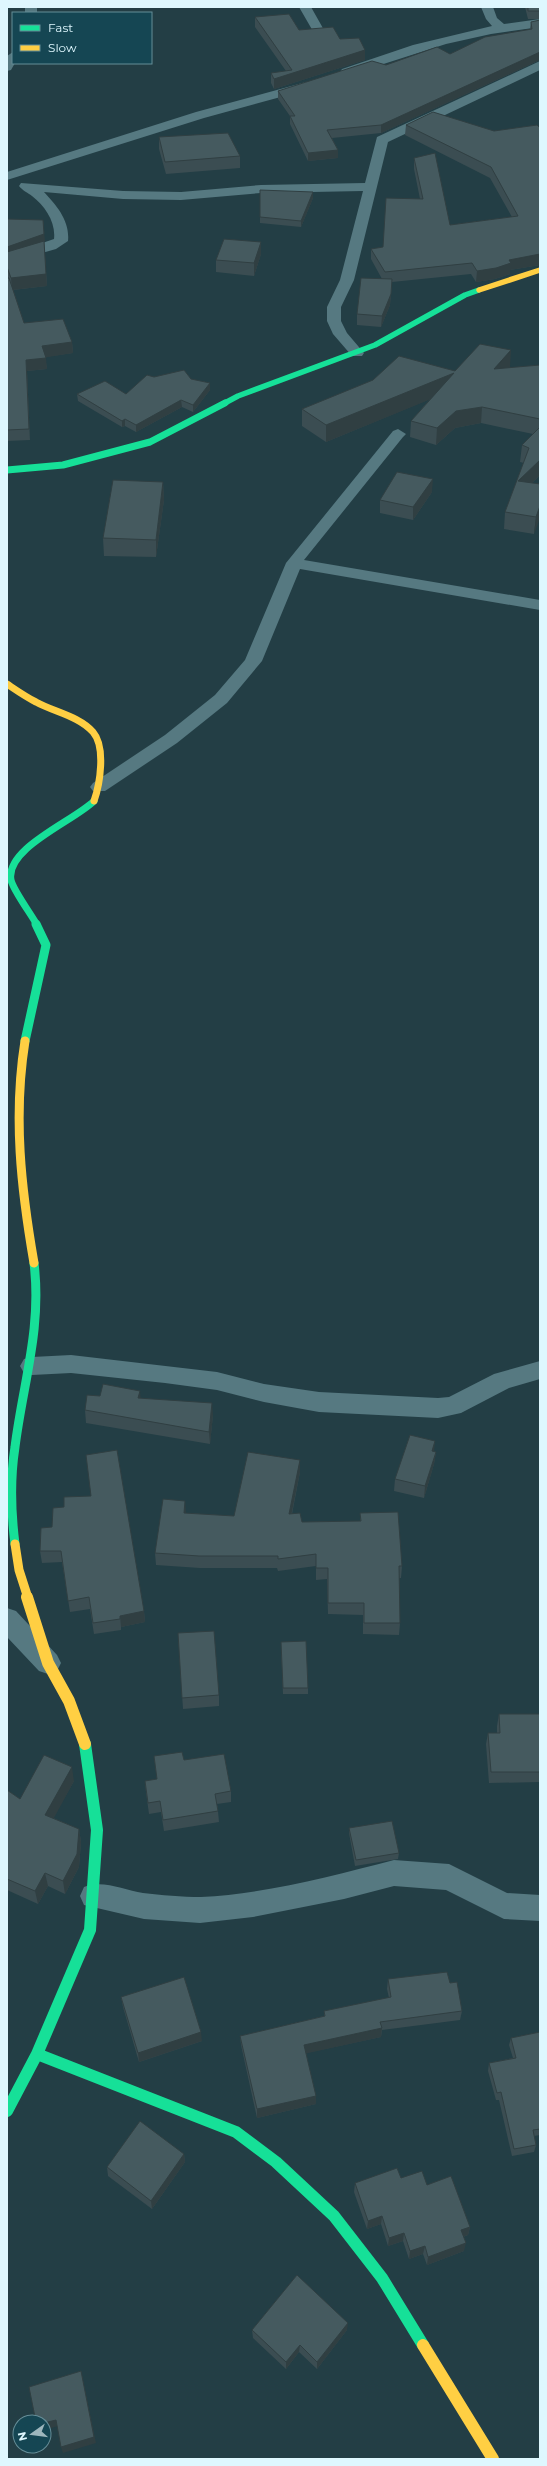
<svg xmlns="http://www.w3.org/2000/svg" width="547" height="2466" font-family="Montserrat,sans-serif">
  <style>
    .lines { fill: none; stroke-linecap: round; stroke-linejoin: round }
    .street { fill: #567981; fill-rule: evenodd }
    .fast-far3 { stroke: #16e098; stroke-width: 5.5 }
    .fast-far2 { stroke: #16e098; stroke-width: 7 }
    .fast-far1 { stroke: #16e098; stroke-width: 9 }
    .fast { stroke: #16e098; stroke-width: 12 }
    .slow-far3 { stroke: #ffcf43; stroke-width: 5.5 }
    .slow-far2 { stroke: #ffcf43; stroke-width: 7 }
    .slow-far1 { stroke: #ffcf43; stroke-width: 9 }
    .slow { stroke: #ffcf43; stroke-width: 12 }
    .wall { fill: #3b4d52 }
    .shaded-wall { fill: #303f42 }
    .building { fill: #455a5f; stroke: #303f42 }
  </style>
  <rect width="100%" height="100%" fill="#233e45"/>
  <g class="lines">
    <!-- street -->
    <path class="street" d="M 25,7 L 37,7 L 37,13 L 25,13 Z
      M 299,7 L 311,7 L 324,30 L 322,33 L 314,33 Z
      M 481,7 L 493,7 L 497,18 L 504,24 L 540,19 L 540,27 L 491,34 L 446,44 L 346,76 L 340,72 L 342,69 L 413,45 L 492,26 L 486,19 Z
      M 13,52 L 13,63 L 15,63 L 11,70 L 7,71 L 7,56 Z
      M 540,61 L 540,70 L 388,142 L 354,280 L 341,307 L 341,321 L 347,333 L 364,353 L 362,356 L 352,356 L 333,334 L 327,321 L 327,307 L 340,280 L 363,191 L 261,193 L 181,200 L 123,199 L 44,192 C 57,206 70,221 68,241 L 56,249 L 7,263 L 7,255 L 54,239 C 56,222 45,206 32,196 C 28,193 22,190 19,186 L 21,183 L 123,191 L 181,192 L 261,185 L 365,183 L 377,137 Z
      M 306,82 L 312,86 L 310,89 L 204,118 L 7,180 L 7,172 L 196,112 Z
      M 398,429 L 406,434 L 403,437 L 304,560 L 540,600 L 540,610 L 300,569 L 262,661 L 227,703 L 177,743 L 105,791 L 93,791 L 90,787 L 93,783 L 165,735 L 215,695 L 245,660 L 286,563 L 393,431 Z
      M 71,1355 L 217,1372 L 264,1384 L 319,1392 L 438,1398 L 449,1397 L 494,1374 L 540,1361 L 540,1379 L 509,1388 L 461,1413 L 438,1418 L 319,1412 L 264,1402 L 217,1390 L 165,1383 L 71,1373 L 32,1375 L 24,1373 L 20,1366 L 24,1359 L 32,1357 Z
      M 7,1608 L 16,1611 L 57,1655 L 61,1663 L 57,1671 L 48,1674 L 39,1671 L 7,1637 Z
      M 394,1860 L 449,1864 L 507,1893 L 540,1895 L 540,1921 L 504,1919 L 446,1890 L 394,1886 L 344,1899 L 253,1917 L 200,1923 L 144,1919 L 84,1905 L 80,1896 L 84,1887 C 102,1879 124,1890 143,1893 C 161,1895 182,1897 201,1897 C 265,1894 332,1876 394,1860 Z"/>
    <!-- fast-far3 -->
    <path class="fast-far3" d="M 223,404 L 238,396 L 375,345 L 465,295 L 479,290"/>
    <!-- fast-far2 -->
    <path class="fast-far2" d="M 7,470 L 63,465 L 150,442 L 225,403
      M 37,925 C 31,914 13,890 11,880 C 5,848 74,821 94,801"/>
    <!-- fast-far1 -->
    <path class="fast-far1" d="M 25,1041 L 46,945 L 36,924
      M 15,1544 C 11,1512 10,1479 15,1447 C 23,1383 42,1329 34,1263"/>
    <!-- fast -->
    <path class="fast" d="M 37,2054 L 236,2132 L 276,2162 L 334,2216 L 382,2278 L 423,2345
      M 7,2111 L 37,2054 L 90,1930 L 97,1830 L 85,1744"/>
    <!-- slow-far3 -->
    <path class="slow-far3" d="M 479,290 L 540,270"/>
    <!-- slow-far2 -->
    <path class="slow-far2" d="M 7,684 C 16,690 26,697 36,702 C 54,712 79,716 93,732 C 106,747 100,784 94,801"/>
    <!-- slow-far1 -->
    <path class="slow-far1" d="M 25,1041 C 13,1116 21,1188 34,1263
      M 15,1544 L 19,1570 L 28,1598"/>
    <!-- slow -->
    <path class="slow" d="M 27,1597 L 48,1663 L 69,1701 L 85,1744
      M 423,2345 L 493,2459"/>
  </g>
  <!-- wall -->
  <path class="wall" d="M 525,7 L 540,7 L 540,19 L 528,19 Z
    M 255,17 L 299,30 L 340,39 L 365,60 L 274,89 L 271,83 L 271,73 L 286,71 L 255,27 Z
    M 531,22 L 540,60 L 381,133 L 332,138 L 338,150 L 338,158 L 308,161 L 290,124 L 290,116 L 278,99 L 278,91 L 386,65 L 450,54 L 530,29 Z
    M 406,125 L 494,131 L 540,128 L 540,265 L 510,270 L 510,274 L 495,279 L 476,282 L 471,274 L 392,282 L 390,305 L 381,327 L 357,325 L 357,314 L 382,279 L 371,259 L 371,249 L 383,247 L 420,199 L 414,169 L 414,158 L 450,225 L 512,217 L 490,178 L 405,135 Z
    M 159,137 L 240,156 L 240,168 L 166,174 L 159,149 Z
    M 260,190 L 313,198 L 301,227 L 260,223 Z
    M 7,219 L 45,241 L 32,245 L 45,254 L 47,286 L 13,290 L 24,323 L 72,342 L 73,353 L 45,357 L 47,369 L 27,371 L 30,440 L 7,441 L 7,278 L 8,278 L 7,270 Z
    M 261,254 L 254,276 L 216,272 L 216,260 Z
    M 540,365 L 540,475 L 532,483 L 540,484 L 534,534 L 504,529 L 505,512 L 524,463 L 520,462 L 522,445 L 533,434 L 481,423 L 455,428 L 436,445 L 410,437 L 411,421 L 430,399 L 326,442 L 302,426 L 302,409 L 455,371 L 510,367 L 509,368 Z
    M 154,377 L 191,379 L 210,383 L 210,390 L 193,412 L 182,407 L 136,432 L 125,426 L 122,427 L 78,401 L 77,394 L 126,394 Z
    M 163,482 L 164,500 L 156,557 L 104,556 L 103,538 Z
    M 432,492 L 413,520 L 380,513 L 380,500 Z
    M 141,1398 L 213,1415 L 210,1444 L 86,1423 L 85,1410 Z
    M 434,1452 L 436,1452 L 434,1464 L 424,1498 L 394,1491 L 395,1479 Z
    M 300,1472 L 292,1514 L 302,1522 L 360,1521 L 360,1513 L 402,1566 L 401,1578 L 399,1578 L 400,1623 L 399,1635 L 363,1634 L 363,1615 L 328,1614 L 327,1579 L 316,1580 L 316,1566 L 278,1571 L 277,1568 L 200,1568 L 156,1565 L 155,1553 L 186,1513 L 234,1516 Z
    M 41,1528 L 144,1611 L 145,1622 L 121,1627 L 121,1630 L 94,1634 L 90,1609 L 70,1612 L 62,1562 L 42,1563 L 40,1551 Z
    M 178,1633 L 219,1695 L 219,1706 L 183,1709 Z
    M 281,1648 L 308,1688 L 308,1694 L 283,1694 Z
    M 499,1714 L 540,1714 L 540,1782 L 489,1783 L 486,1744 L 488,1733 L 497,1733 L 497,1726 Z
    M 154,1756 L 184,1760 L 231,1791 L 231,1802 L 217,1804 L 218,1811 L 219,1822 L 164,1831 L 161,1812 L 149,1814 L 146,1792 L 145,1781 L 157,1779 Z
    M 74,1781 L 53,1818 L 79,1829 L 81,1842 L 79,1867 L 65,1894 L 48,1886 L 38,1904 L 7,1890 L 7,1790 L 20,1799 Z
    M 349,1828 L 399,1853 L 398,1859 L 355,1866 L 349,1833 Z
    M 388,1979 L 450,1983 L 462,2011 L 460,2020 L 382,2030 L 381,2037 L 306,2053 L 316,2104 L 257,2118 L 241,2045 L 240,2036 L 324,2016 L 324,2011 L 389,1998 L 387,1989 Z
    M 121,1997 L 202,2041 L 139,2062 L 123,2007 Z
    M 540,2032 L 540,2135 L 534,2136 L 536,2145 L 534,2152 L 512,2156 L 499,2100 L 496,2100 L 488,2071 L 489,2063 L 513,2058 L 509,2045 L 511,2038 Z
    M 184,2154 L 185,2162 L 152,2209 L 108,2176 L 107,2167 Z
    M 401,2178 L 427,2185 L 470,2227 L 468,2235 L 463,2237 L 464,2251 L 427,2265 L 423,2254 L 409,2259 L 403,2241 L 388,2246 L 381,2224 L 367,2229 L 354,2192 L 355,2183 Z
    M 252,2330 L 347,2330 L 317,2369 L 299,2352 L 286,2369 L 253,2338 Z"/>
  <!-- shaded-wall -->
  <path class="shaded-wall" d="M 365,50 L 365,60 L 274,89 L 274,79 Z
    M 540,52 L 540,60 L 381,133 L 381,125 Z
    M 338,150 L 338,158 L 308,161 L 308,153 Z
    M 313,192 L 313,198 L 301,227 L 301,221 Z
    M 43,220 L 45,241 L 7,253 L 7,247 Z
    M 44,241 L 47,286 L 12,290 L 11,278 Z
    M 261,242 L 261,254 L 254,276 L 254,263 Z
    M 540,254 L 540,265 L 510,270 L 510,274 L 495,279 L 476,282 L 477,271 L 509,260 Z
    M 392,279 L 390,305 L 381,327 L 382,316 Z
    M 72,342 L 73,353 L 42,358 L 42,346 Z
    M 511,350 L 510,367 L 493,386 L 494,369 Z
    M 46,358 L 47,369 L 27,371 L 30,440 L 26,360 Z
    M 454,373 L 453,390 L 326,442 L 326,425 Z
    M 210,383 L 210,390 L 193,412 L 193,405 Z
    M 181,400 L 182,407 L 136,432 L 136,425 Z
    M 482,407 L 481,423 L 455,428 L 436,445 L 437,428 L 456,411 Z
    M 125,419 L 125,426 L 122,427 L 122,421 Z
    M 540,460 L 540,475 L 517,498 L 518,481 Z
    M 433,479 L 432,492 L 413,520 L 413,507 Z
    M 163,482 L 164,500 L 156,557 L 156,540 Z
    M 540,506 L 540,518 L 534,534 L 536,517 Z
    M 140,1391 L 141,1403 L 138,1398 Z
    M 212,1403 L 213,1415 L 210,1444 L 209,1432 Z
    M 435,1441 L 434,1453 L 432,1451 Z
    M 436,1452 L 434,1464 L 424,1498 L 425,1486 Z
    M 300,1460 L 300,1472 L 289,1526 L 289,1514 Z
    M 185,1501 L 186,1513 L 184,1513 Z
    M 144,1611 L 145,1622 L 121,1627 L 120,1616 Z
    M 72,1767 L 74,1781 L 48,1829 L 45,1815 Z
    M 79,1829 L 81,1842 L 79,1867 L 65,1894 L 63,1881 Z
    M 45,1873 L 48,1886 L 38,1904 L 35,1891 Z
    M 382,2028 L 381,2037 L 304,2054 L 304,2045 Z
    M 201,2032 L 202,2041 L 139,2062 L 138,2053 Z
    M 316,2096 L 316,2104 L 257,2118 L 257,2109 Z
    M 184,2154 L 185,2162 L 152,2209 L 151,2201 Z
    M 382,2216 L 381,2224 L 367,2229 L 368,2221 Z
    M 470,2227 L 468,2235 L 459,2238 L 461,2230 Z
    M 404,2233 L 403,2241 L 388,2246 L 389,2238 Z
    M 466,2243 L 464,2251 L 427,2265 L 428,2257 Z
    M 425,2246 L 423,2254 L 409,2259 L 410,2251 Z
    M 348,2323 L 347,2330 L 317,2369 L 317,2362 Z
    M 300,2345 L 299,2352 L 286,2369 L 286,2362 Z
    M 81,2371 L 96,2443 L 63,2453 L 61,2447 Z
    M 56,2420 L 58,2426 L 44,2430 L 44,2423 Z"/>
  <!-- building -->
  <path class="building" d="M 528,7 L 540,7 L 540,11 L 528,11 Z
    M 289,14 L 299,30 L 333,27 L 340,39 L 359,38 L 365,50 L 274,79 L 271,73 L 292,70 L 255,17 Z
    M 540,20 L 540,52 L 381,125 L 327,130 L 338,150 L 308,153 L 290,116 L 295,116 L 278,91 L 372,61 L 386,65 L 437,47 L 450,54 L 485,37 L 532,29 L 531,22 Z
    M 433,112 L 494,131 L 537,125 L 540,128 L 540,254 L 509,260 L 511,263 L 496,268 L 477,271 L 472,263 L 385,272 L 371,249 L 383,247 L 386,198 L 423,199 L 414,158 L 435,153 L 450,225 L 518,216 L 491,167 L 406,125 Z
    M 228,133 L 240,156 L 165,162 L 159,137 Z
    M 260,190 L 313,192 L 301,221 L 260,217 Z
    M 7,219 L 43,220 L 44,234 L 7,247 Z
    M 224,239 L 261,242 L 254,263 L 216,260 Z
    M 44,241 L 46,274 L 11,278 L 7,267 L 7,252 Z
    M 7,278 L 9,278 L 24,323 L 63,319 L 72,342 L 42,346 L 46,358 L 26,360 L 29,429 L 7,430 Z
    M 361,278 L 392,279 L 391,294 L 382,316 L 357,314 Z
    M 480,344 L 511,350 L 494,369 L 540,365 L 540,419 L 482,407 L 456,411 L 437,428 L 411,421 L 454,373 L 326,425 L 302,409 L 373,380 L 399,356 L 455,371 Z
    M 184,370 L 191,379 L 210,383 L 193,405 L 181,400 L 136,425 L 125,419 L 122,421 L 77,394 L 105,381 L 126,394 L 147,375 L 154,377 Z
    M 540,427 L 540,460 L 518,481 L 540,484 L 540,506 L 536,517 L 505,512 L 529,448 L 522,445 Z
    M 397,472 L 433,479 L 413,507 L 380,500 Z
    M 113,480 L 163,482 L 156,540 L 103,538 Z
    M 103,1384 L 140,1391 L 138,1398 L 212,1403 L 209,1432 L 85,1410 L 87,1395 L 100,1396 Z
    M 410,1435 L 435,1441 L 432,1451 L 436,1452 L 425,1486 L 395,1479 Z
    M 117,1450 L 144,1611 L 120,1616 L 120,1619 L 93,1623 L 89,1597 L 68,1601 L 61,1551 L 40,1551 L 41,1528 L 52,1527 L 53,1508 L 64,1507 L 64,1497 L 91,1496 L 86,1455 Z
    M 248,1452 L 300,1460 L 289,1514 L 300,1513 L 302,1522 L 361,1521 L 360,1513 L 398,1512 L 402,1566 L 399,1566 L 400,1623 L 364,1623 L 364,1603 L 328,1603 L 328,1568 L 316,1568 L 316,1554 L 278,1559 L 278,1556 L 199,1556 L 155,1553 L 163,1499 L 185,1501 L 184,1513 L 234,1516 Z
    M 214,1631 L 219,1695 L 182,1698 L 178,1633 Z
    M 306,1641 L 308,1688 L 283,1688 L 281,1642 Z
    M 499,1714 L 540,1714 L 540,1772 L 491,1772 L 488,1733 L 500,1733 Z
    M 182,1752 L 184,1760 L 224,1754 L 231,1791 L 215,1794 L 218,1811 L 163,1820 L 160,1801 L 148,1803 L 145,1781 L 157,1779 L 154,1756 Z
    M 44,1755 L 72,1767 L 45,1815 L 79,1829 L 77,1854 L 63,1881 L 45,1873 L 35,1891 L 7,1879 L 7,1790 L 20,1799 Z
    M 392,1821 L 399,1853 L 356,1860 L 349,1828 Z
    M 447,1972 L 450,1983 L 457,1982 L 462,2011 L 380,2022 L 382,2028 L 304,2045 L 316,2096 L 257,2109 L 240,2036 L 325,2016 L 324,2011 L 391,1997 L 388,1979 Z
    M 184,1977 L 201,2032 L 138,2053 L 121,1997 Z
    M 540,2032 L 540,2129 L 533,2130 L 536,2145 L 514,2149 L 501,2092 L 497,2093 L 489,2063 L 516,2058 L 511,2038 Z
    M 140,2121 L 184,2154 L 151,2201 L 107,2167 Z
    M 397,2168 L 401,2178 L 422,2171 L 427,2185 L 451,2176 L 470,2227 L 461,2230 L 466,2243 L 428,2257 L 425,2246 L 410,2251 L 404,2233 L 389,2238 L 382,2216 L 368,2221 L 355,2183 Z
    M 297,2275 L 348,2323 L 317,2362 L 300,2345 L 286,2362 L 252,2330 Z
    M 81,2371 L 94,2437 L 61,2447 L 56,2420 L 44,2423 L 44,2422 L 36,2422 L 29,2387 Z"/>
  <!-- border -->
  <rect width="547" height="2466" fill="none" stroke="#def7fe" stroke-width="16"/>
  <!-- legend -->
  <rect x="12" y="12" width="140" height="52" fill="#154653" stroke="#658d97"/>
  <rect x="20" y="25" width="20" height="6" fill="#16e098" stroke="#658d97"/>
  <text x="48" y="32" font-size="12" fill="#def7fe">Fast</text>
  <rect x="20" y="45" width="20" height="6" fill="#ffcf43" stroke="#658d97"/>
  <text x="48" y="52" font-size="12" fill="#def7fe">Slow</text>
  <!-- north arrow -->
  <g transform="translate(32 2434) rotate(256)"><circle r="19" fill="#154653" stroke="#658d97"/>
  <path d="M0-3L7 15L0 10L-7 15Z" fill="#9db6bd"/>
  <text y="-6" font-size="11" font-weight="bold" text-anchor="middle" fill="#def7fe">N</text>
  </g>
</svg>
